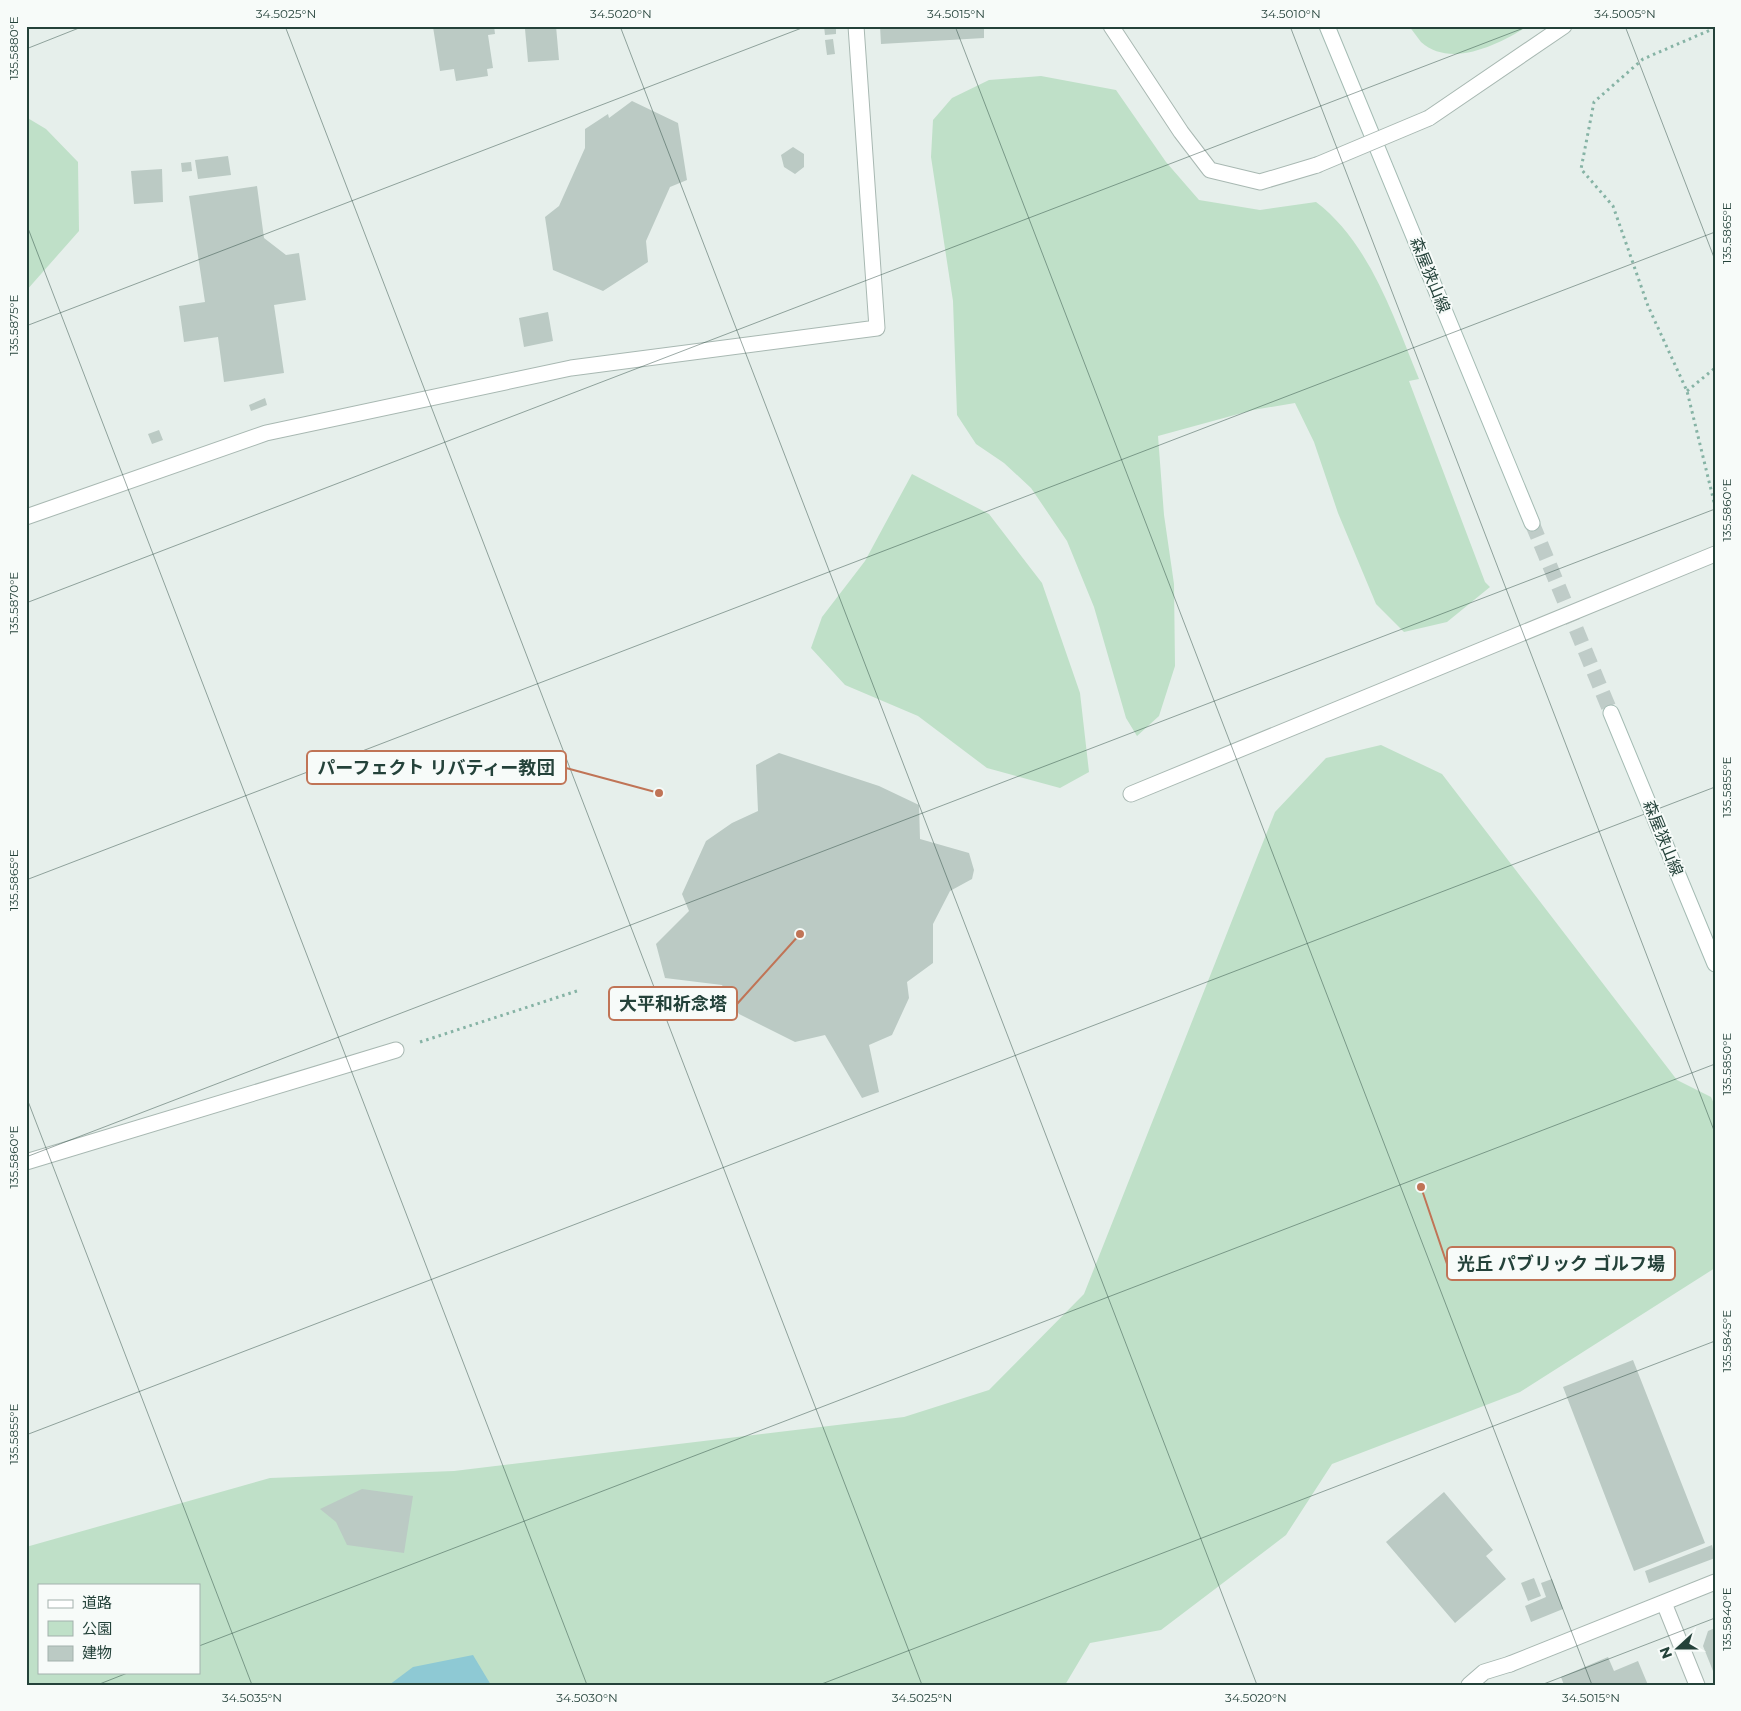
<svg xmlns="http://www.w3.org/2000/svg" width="1741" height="1711" font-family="Montserrat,'Noto Sans JP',sans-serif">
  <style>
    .green { fill: #bfe0c8; fill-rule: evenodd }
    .water { fill: #8ec9d4 }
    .building { fill: #bbcac4 }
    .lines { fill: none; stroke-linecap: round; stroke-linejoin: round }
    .secondary-tunnel { stroke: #bfccc8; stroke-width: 15; stroke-dasharray: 15 8; stroke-linecap: butt }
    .lane-casing { stroke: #a8b8b2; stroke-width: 17 }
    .street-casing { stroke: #a8b8b2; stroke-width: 17 }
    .secondary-casing { stroke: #a4bbb3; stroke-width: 17 }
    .path { stroke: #86b3a5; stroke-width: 3; stroke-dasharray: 2.5 4; stroke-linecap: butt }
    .lane { stroke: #fff; stroke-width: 15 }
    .street { stroke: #fff; stroke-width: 15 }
    .secondary { stroke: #fff; stroke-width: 15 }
    .lane-bridge-casing { stroke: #a8b8b2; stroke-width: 17; stroke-linecap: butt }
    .lane-bridge { stroke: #fff; stroke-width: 15 }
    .ticks { fill: none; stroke: #24423a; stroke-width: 1; stroke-opacity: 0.45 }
    .labels { text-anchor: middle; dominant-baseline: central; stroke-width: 4; stroke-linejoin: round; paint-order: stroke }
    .street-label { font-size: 16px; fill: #24423a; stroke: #f7fbf9 }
    .leader { fill: none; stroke: #c07456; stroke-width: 2 }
    .callout-dot { fill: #c07456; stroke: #f7fbf9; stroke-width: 2 }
    .callout { fill: #f7fbf9; stroke: #c07456; stroke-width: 2 }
    .callout-label { font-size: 18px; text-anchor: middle; font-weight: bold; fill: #24423a }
    .neatline { fill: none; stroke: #24423a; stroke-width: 2 }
    .ticks-label { font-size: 12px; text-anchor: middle; fill: #24423a }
  </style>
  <rect width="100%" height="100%" fill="#e6efeb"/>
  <!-- green -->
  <path class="green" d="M 1409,26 L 1528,26 C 1500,44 1451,69 1421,42 C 1417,37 1413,31 1409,26 Z
    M 1041,76 L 1116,90 L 1166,162 L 1199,200 L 1260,210 L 1316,202 C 1370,243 1394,318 1419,379 L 1409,381 L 1485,582 L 1490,587 L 1447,622 L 1404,632 L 1376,604 L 1338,513 L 1314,442 L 1295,403 L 1253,410 L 1158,436 L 1164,515 L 1174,584 L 1175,666 L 1159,716 L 1137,736 L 1126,718 L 1094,607 L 1067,541 L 1031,488 L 1004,463 L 976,444 L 957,415 L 953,301 L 931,157 L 933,120 L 952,98 L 989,80 Z
    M 26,117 L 46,129 L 78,162 L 79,231 L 26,291 Z
    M 912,474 L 989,514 L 1042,583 L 1080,693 L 1089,772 L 1060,788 L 987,768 L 918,716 L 845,685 L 811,648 L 822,617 L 865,561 Z
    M 1381,745 L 1442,774 L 1677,1080 L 1711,1097 L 1715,1106 L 1715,1268 L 1520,1392 L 1332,1464 L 1286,1535 L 1161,1630 L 1090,1643 L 1065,1685 L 26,1685 L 26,1547 L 270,1478 L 454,1471 L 904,1417 L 989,1390 L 1084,1294 L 1275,812 L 1326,758 ZM 39,1585 L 199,1585 L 199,1672 L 39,1672 Z"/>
  <!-- water -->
  <path class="water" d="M 473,1655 L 491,1685 L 389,1685 L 413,1667 Z"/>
  <!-- building -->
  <path class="building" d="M 436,26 L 494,26 L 495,34 L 488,35 L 493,68 L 487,69 L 488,76 L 456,81 L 454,69 L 440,71 L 433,27 Z
    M 553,26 L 556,26 L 559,60 L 528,62 L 525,29 Z
    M 824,26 L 836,26 L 836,34 L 825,35 Z
    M 880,26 L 984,26 L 984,38 L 881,44 Z
    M 833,39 L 835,54 L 827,55 L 825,40 Z
    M 632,101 L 678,123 L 687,180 L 670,187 L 646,241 L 648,262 L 603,291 L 553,270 L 545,217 L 559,206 L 585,148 L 585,129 L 608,114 L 609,118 Z
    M 793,147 L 804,154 L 804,167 L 795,174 L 784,167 L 781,155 Z
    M 228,156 L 231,175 L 198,179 L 195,160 Z
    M 191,162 L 192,171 L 182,172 L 181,163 Z
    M 162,169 L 163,202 L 134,204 L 131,171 Z
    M 257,186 L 264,238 L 286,255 L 299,253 L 306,300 L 274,305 L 284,373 L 224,382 L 218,337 L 184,342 L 179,306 L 205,302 L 189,196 Z
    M 548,312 L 553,341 L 524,347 L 519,318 Z
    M 265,398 L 267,405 L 251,411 L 249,405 Z
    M 159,430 L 163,440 L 152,444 L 148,434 Z
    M 779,753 L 879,786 L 919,805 L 920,839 L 969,853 L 974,870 L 972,879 L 950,891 L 933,924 L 933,963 L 907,982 L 909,998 L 892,1035 L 869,1045 L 879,1092 L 862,1098 L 825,1035 L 795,1042 L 739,1014 L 722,985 L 665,978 L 656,944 L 689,911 L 682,894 L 706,841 L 732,823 L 758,811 L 756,765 Z
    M 1633,1360 L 1705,1543 L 1634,1571 L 1563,1387 Z
    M 362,1489 L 413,1496 L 404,1553 L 347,1545 L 336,1522 L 320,1509 Z
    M 1444,1492 L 1493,1550 L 1486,1556 L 1506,1579 L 1455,1623 L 1386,1542 Z
    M 1712,1545 L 1715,1558 L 1649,1583 L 1645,1571 Z
    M 1534,1578 L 1541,1596 L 1528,1601 L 1521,1583 Z
    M 1552,1579 L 1563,1609 L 1531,1622 L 1525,1606 L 1546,1597 L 1541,1583 Z
    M 1715,1628 L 1715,1676 L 1703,1646 L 1708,1631 Z
    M 1608,1657 L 1614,1671 L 1638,1661 L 1648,1685 L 1564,1685 L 1561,1677 Z"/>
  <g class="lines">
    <!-- secondary-tunnel -->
    <path class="secondary-tunnel" d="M 1532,523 L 1611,713"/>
    <!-- lane casing -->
    <g class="lane-casing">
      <path id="lane" d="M 1111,26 L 1181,132 L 1210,170 L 1260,182 L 1317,165
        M 1429,118 L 1564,26
        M 26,517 L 266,433 L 571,368 L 877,328 L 856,26
        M 1131,794 L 1715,554
        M 26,1162 L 396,1050
        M 1469,1685 L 1484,1672 L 1510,1664"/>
    </g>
    <!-- street casing -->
    <g class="street-casing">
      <path id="street" d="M 1664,1603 L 1697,1685
        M 1510,1664 L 1715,1582"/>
    </g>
    <!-- secondary casing -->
    <g class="secondary-casing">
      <path id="secondary" d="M 1327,26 L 1532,523
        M 1611,713 L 1715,964"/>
    </g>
    <!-- path -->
    <path class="path" d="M 1715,28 L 1643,59 L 1594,102 L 1581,169 L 1613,206 L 1648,306 L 1687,391 L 1715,506
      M 1687,391 L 1715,368
      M 420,1042 L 580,990"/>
    <!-- lane -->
    <use href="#lane" class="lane"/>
    <!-- street -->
    <use href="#street" class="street"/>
    <!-- secondary -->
    <use href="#secondary" class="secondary"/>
    <!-- lane-bridge casing -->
    <g class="lane-bridge-casing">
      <path id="lane-bridge" d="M 1317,165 L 1429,118"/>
    </g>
    <!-- lane-bridge -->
    <use href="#lane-bridge" class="lane-bridge"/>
  </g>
  <!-- ticks -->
  <path class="ticks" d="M 285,26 L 922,1685M 620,26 L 1257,1685M 955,26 L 1592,1685M 1290,26 L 1715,1133M 1625,26 L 1715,260M 26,49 L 84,26M 26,223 L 587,1685M 26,326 L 807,26M 26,603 L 1529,26M 26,880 L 1715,232M 26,1096 L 252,1685M 26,1157 L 1715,509M 26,1435 L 1715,787M 199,1646 L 1715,1064M 97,1685 L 130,1672M 819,1685 L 1715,1341M 1541,1685 L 1715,1618"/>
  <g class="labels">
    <!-- street labels -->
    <g class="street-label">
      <text transform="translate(1430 275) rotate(68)">森屋狭山線</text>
      <text transform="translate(1663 838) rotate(68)">森屋狭山線</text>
    </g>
  </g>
  <!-- callouts -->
  <path class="leader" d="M659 793L566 768M800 934L737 1004M1421 1187L1447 1264"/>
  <g class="callout-dot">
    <circle cx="659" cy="793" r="5"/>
    <circle cx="800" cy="934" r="5"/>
    <circle cx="1421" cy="1187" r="5"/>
  </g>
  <g class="callout">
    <rect x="307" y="751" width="259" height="33" rx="5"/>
    <rect x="609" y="987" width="128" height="33" rx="5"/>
    <rect x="1447" y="1247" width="228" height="33" rx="5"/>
  </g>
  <g class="callout-label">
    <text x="436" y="774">パーフェクト リバティー教団</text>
    <text x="673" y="1010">大平和祈念塔</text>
    <text x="1561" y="1270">光丘 パブリック ゴルフ場</text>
  </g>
  <!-- border -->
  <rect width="1741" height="1711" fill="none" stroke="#f7fbf9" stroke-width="55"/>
  <!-- legend -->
  <rect x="38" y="1584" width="162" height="90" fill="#f7fbf9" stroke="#a3b1ad"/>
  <rect x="48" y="1600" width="25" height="8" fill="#ffffff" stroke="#a3b1ad"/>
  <text x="82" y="1608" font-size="15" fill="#24423a">道路</text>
  <rect x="48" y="1621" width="25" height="15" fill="#bfe0c8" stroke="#a3b1ad"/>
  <text x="82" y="1634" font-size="15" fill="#24423a">公園</text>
  <rect x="48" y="1646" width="25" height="15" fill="#bbcac4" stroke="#a3b1ad"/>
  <text x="82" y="1658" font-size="15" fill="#24423a">建物</text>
  <!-- north arrow -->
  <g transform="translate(1678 1648) rotate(249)" stroke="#f7fbf9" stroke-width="4" paint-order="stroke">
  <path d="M0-4L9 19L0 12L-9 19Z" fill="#24423a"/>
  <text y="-8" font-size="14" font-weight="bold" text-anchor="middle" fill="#24423a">N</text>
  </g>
  <rect x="28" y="28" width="1686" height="1656" class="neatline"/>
  <g class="ticks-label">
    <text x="286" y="18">34.5025°N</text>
    <text x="621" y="18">34.5020°N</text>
    <text x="956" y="18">34.5015°N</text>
    <text x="1291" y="18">34.5010°N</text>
    <text x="1625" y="18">34.5005°N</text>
    <text transform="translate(14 48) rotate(-90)" y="4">135.5880°E</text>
    <text transform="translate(1727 233) rotate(-90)" y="4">135.5865°E</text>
    <text transform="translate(14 325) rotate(-90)" y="4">135.5875°E</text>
    <text transform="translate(1727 510) rotate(-90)" y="4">135.5860°E</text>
    <text transform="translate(14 603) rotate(-90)" y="4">135.5870°E</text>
    <text transform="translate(1727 787) rotate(-90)" y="4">135.5855°E</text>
    <text transform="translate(14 880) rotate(-90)" y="4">135.5865°E</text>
    <text transform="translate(1727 1064) rotate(-90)" y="4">135.5850°E</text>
    <text transform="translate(14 1157) rotate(-90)" y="4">135.5860°E</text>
    <text transform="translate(1727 1341) rotate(-90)" y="4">135.5845°E</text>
    <text transform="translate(14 1434) rotate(-90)" y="4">135.5855°E</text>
    <text transform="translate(1727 1619) rotate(-90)" y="4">135.5840°E</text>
    <text x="252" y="1702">34.5035°N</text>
    <text x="587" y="1702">34.5030°N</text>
    <text x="922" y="1702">34.5025°N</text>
    <text x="1256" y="1702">34.5020°N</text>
    <text x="1591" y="1702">34.5015°N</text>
  </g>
</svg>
